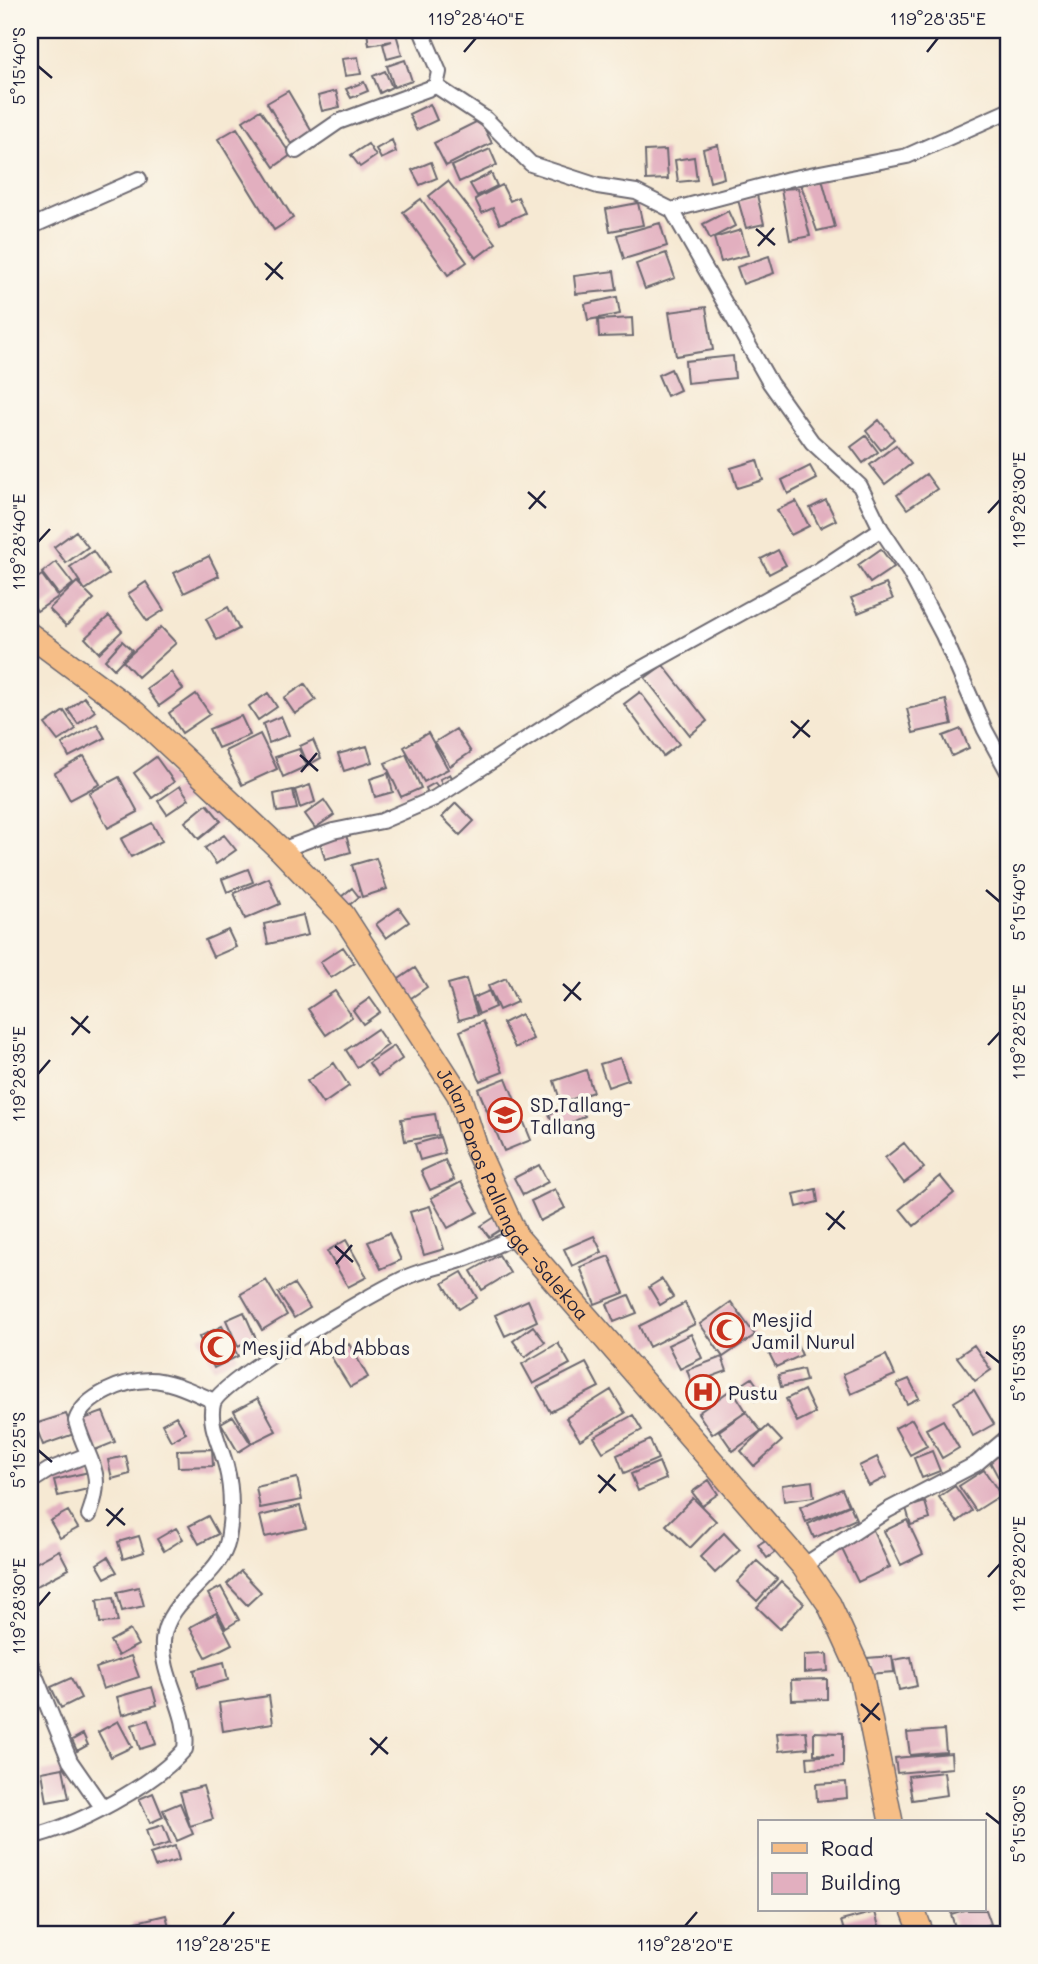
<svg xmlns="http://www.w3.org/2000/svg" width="1038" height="1964" font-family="Mali,sans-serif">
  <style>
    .building { fill: #e2afbf }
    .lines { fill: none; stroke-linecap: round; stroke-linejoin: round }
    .minor-casing { stroke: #6c6870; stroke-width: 18 }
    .primary-casing { stroke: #6c6870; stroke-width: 26 }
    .minor { stroke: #fff; stroke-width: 14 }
    .primary { stroke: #f6be87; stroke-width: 23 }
    .ticks { fill: none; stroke: #22223b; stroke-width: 2.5 }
    .labels { text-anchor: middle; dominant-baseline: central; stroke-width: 7; stroke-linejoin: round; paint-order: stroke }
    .poi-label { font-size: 19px; fill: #22223b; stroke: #fbf7ec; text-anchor: start }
    .street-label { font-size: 19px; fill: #22223b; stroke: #fbf7ec }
    .neatline { fill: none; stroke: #22223b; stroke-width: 2.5 }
    .ticks-label { font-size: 18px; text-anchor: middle; fill: #22223b }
  </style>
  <rect width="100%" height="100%" fill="#fbf7ec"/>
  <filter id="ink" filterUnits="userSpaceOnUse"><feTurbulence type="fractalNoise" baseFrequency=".0143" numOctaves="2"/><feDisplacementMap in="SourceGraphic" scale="14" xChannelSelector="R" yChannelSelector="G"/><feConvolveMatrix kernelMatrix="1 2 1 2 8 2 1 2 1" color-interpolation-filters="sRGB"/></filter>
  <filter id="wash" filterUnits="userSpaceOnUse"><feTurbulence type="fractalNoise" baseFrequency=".00686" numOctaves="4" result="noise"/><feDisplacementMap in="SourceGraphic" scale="28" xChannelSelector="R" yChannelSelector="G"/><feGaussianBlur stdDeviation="1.57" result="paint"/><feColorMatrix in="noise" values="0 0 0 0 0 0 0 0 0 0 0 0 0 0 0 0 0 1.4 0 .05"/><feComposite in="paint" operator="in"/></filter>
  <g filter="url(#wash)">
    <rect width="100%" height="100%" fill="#f6e9d3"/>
    <g id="blocks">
      <!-- building -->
      <path class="building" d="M 395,30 L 402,55 L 387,59 L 383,44 L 392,41 L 369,45 L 367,32 Z
        M 358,57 L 361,74 L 345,76 L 342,59 Z
        M 405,60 L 412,81 L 394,87 L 387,66 Z
        M 385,71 L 392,87 L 380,93 L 373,76 Z
        M 364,82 L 368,91 L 351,98 L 346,89 Z
        M 288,91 L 312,132 L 291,144 L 267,103 Z
        M 336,91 L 340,107 L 322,111 L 318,96 Z
        M 430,104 L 437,120 L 416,130 L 409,114 Z
        M 260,110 L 291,155 L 274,167 L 243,121 Z
        M 480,120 L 492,143 L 446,166 L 434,143 Z
        M 237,128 L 293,218 L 274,230 L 218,139 Z
        M 392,140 L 396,152 L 381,159 L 376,149 Z
        M 368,144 L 376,156 L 360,167 L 351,155 Z
        M 718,145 L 724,178 L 710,182 L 703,149 Z
        M 490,149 L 497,165 L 459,182 L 452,166 Z
        M 666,150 L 668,179 L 646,180 L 645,151 Z
        M 694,157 L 697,180 L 678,182 L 675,160 Z
        M 431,162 L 437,178 L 420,185 L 412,170 Z
        M 491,173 L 497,186 L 477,196 L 470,184 Z
        M 822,179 L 835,227 L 817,231 L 801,185 Z
        M 448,181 L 496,243 L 476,258 L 429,196 Z
        M 502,185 L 510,201 L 518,197 L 525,213 L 500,224 L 493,208 L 482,213 L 475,199 Z
        M 798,188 L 810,236 L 790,240 L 781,189 Z
        M 757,195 L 764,224 L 746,228 L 738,200 Z
        M 421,199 L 467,262 L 448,275 L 403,212 Z
        M 638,203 L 643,225 L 610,231 L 606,209 Z
        M 728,211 L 735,226 L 710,239 L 703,224 Z
        M 660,223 L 667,246 L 624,259 L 617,235 Z
        M 741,230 L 748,255 L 721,262 L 714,238 Z
        M 666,253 L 675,278 L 645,289 L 636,264 Z
        M 769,256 L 774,273 L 743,284 L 737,267 Z
        M 614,271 L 617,290 L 576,294 L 574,276 Z
        M 617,297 L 620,314 L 588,320 L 585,304 Z
        M 706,307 L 713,350 L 676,356 L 669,312 Z
        M 632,318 L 633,336 L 599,337 L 598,320 Z
        M 733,356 L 735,378 L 687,383 L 685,361 Z
        M 671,369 L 680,390 L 667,396 L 658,375 Z
        M 879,420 L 894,439 L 881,450 L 866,431 Z
        M 866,436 L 878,452 L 863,463 L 851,447 Z
        M 896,445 L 911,464 L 885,484 L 870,465 Z
        M 757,460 L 763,480 L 737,488 L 731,468 Z
        M 810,466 L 817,479 L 788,494 L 782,480 Z
        M 926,474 L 937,489 L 907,509 L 897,495 Z
        M 826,500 L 836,520 L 820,528 L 810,508 Z
        M 796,501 L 809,526 L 791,535 L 777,510 Z
        M 76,531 L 88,547 L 66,563 L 54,547 Z
        M 881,549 L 894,567 L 870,583 L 858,565 Z
        M 778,550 L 786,565 L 769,574 L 761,559 Z
        M 93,551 L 109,574 L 85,590 L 70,567 Z
        M 209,556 L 219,576 L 184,593 L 174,573 Z
        M 56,562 L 73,584 L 59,595 L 42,573 Z
        M 42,575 L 58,597 L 37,611 L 30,600 L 30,583 Z
        M 77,582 L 94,599 L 66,626 L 49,609 Z
        M 146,582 L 164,610 L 147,621 L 128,594 Z
        M 886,584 L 893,599 L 858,613 L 851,598 Z
        M 228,607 L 239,629 L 217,640 L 206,619 Z
        M 109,616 L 122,631 L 99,653 L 85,638 Z
        M 161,627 L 176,643 L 138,677 L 123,661 Z
        M 122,641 L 132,650 L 114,669 L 105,660 Z
        M 663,665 L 707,721 L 690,735 L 645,678 Z
        M 171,672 L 183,689 L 159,706 L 147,689 Z
        M 1008,672 L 1008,686 L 1004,686 L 1001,673 Z
        M 305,684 L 316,700 L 295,714 L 284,698 Z
        M 640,692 L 679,744 L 663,756 L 624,704 Z
        M 268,693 L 277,707 L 258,720 L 249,706 Z
        M 196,694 L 210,714 L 182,733 L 169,713 Z
        M 84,697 L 95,711 L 78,724 L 68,710 Z
        M 946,700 L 952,724 L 913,733 L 907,709 Z
        M 64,711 L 76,729 L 58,741 L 45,724 Z
        M 241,716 L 250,735 L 218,748 L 209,729 Z
        M 281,716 L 289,735 L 269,743 L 263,724 Z
        M 97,724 L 105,738 L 69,757 L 62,744 Z
        M 456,729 L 471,752 L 450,766 L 435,742 Z
        M 961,729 L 969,748 L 952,756 L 943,736 Z
        M 428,733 L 448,769 L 424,782 L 404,747 Z
        M 260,734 L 277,769 L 242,785 L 225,751 Z
        M 313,740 L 321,758 L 308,765 L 300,746 Z
        M 367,746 L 372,762 L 344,771 L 338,754 Z
        M 299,749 L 307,766 L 283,777 L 275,757 Z
        M 406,754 L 421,788 L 401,797 L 385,763 Z
        M 84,756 L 100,784 L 70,800 L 55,773 Z
        M 156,757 L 174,782 L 152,798 L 134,773 Z
        M 388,773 L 393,792 L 375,797 L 370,779 Z
        M 450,774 L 454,781 L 443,787 L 440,779 Z
        M 119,777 L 138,812 L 108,828 L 89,793 Z
        M 435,783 L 439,788 L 428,794 L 426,788 Z
        M 310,785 L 315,802 L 300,808 L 295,790 Z
        M 180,786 L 189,799 L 167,814 L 158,801 Z
        M 293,790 L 297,809 L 277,812 L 274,794 Z
        M 324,800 L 334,815 L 315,828 L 305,814 Z
        M 456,803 L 474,821 L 460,835 L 442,817 Z
        M 207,804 L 221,821 L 199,839 L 185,822 Z
        M 152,823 L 162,841 L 131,857 L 121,839 Z
        M 224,835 L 236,850 L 216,864 L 205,848 Z
        M 346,835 L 351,852 L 325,859 L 320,842 Z
        M 376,858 L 387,889 L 362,897 L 352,865 Z
        M 248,869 L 253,882 L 227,892 L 222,879 Z
        M 269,878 L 280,904 L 245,919 L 234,893 Z
        M 352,888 L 359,897 L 348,906 L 341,897 Z
        M 399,908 L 409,922 L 386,938 L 376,924 Z
        M 303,915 L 308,935 L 268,944 L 264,924 Z
        M 228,930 L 236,947 L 213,957 L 205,940 Z
        M 343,947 L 354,963 L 331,978 L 320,962 Z
        M 415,968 L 427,987 L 408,1000 L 396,981 Z
        M 506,978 L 517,1002 L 499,1010 L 488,986 Z
        M 466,979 L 477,1015 L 459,1020 L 448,984 Z
        M 335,991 L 352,1017 L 326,1035 L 308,1009 Z
        M 489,991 L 495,1007 L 479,1014 L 473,998 Z
        M 370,998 L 380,1012 L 363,1024 L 353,1010 Z
        M 521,1014 L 533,1039 L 515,1048 L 503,1023 Z
        M 483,1021 L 503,1072 L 480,1081 L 460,1031 Z
        M 377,1029 L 388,1045 L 357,1067 L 346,1050 Z
        M 394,1046 L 402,1059 L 378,1076 L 369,1063 Z
        M 620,1058 L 628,1080 L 608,1087 L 600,1064 Z
        M 334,1063 L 349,1086 L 323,1104 L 307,1081 Z
        M 586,1070 L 593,1092 L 561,1103 L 554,1081 Z
        M 506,1078 L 531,1140 L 504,1151 L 478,1089 Z
        M 578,1101 L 585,1116 L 557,1130 L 549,1114 Z
        M 435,1114 L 439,1135 L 405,1141 L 401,1119 Z
        M 440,1137 L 445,1153 L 420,1160 L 415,1144 Z
        M 904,1143 L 924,1168 L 904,1183 L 885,1158 Z
        M 445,1160 L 454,1180 L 430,1190 L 421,1171 Z
        M 539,1165 L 548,1182 L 523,1195 L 514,1178 Z
        M 940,1176 L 954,1193 L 914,1226 L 900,1209 Z
        M 461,1182 L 478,1212 L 448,1228 L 431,1198 Z
        M 555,1189 L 565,1208 L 540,1221 L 531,1201 Z
        M 816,1189 L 818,1202 L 797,1207 L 794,1194 Z
        M 430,1206 L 444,1249 L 424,1255 L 410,1212 Z
        M 495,1217 L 503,1228 L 489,1237 L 481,1226 Z
        M 389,1233 L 401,1260 L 381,1269 L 368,1242 Z
        M 594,1236 L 602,1252 L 572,1266 L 564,1249 Z
        M 346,1240 L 367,1277 L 348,1287 L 327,1251 Z
        M 499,1255 L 510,1273 L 482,1290 L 471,1271 Z
        M 609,1256 L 624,1293 L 595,1304 L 580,1267 Z
        M 462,1272 L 477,1298 L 459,1309 L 443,1283 Z
        M 662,1279 L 673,1297 L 660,1305 L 649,1287 Z
        M 266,1280 L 287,1315 L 262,1330 L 241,1294 Z
        M 294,1284 L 310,1308 L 294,1318 L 278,1293 Z
        M 629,1295 L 637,1313 L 614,1322 L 607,1304 Z
        M 528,1300 L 537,1321 L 505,1336 L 495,1315 Z
        M 731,1302 L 755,1335 L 723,1357 L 700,1324 Z
        M 685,1303 L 695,1324 L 649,1347 L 639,1326 Z
        M 244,1312 L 256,1339 L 238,1347 L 226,1320 Z
        M 222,1326 L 238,1356 L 214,1368 L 199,1337 Z
        M 533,1326 L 545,1342 L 525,1357 L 513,1341 Z
        M 691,1334 L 702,1358 L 680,1369 L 668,1345 Z
        M 794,1338 L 802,1355 L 776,1367 L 768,1351 Z
        M 1008,1341 L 1008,1357 L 1000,1349 Z
        M 558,1343 L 570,1364 L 533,1384 L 522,1364 Z
        M 349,1344 L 368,1377 L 350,1387 L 330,1355 Z
        M 974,1345 L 991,1370 L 975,1381 L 957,1357 Z
        M 886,1355 L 895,1375 L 851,1394 L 843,1374 Z
        M 722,1357 L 727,1371 L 692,1384 L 687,1370 Z
        M 586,1363 L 599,1387 L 550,1412 L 537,1388 Z
        M 803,1369 L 806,1381 L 781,1387 L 778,1375 Z
        M 752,1378 L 764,1395 L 755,1401 L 743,1384 Z
        M 909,1379 L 919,1398 L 907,1404 L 897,1384 Z
        M 710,1380 L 717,1395 L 696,1404 L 689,1390 Z
        M 732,1389 L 746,1411 L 712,1434 L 698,1413 Z
        M 611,1390 L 625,1413 L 580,1440 L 566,1418 Z
        M 804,1390 L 815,1413 L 797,1422 L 786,1399 Z
        M 974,1390 L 994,1424 L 973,1436 L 954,1402 Z
        M 258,1398 L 276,1431 L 252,1443 L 234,1411 Z
        M 103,1412 L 115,1442 L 90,1452 L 78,1421 Z
        M 746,1412 L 761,1431 L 733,1451 L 719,1431 Z
        M 66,1414 L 74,1434 L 43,1445 L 35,1424 Z
        M 633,1415 L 642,1430 L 603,1452 L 594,1437 Z
        M 176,1416 L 186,1433 L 171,1441 L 162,1424 Z
        M 233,1416 L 251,1444 L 238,1452 L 221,1423 Z
        M 912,1419 L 927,1446 L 910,1455 L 895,1428 Z
        M 943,1420 L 959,1448 L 942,1458 L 926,1429 Z
        M 768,1426 L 782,1441 L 754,1466 L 741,1451 Z
        M 650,1440 L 658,1459 L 624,1473 L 617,1455 Z
        M 212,1449 L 213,1466 L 178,1467 L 177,1450 Z
        M 932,1451 L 940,1471 L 922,1478 L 914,1458 Z
        M 1008,1451 L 1008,1481 L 1002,1484 L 989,1460 Z
        M 126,1456 L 130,1474 L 112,1479 L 108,1460 Z
        M 877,1457 L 887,1477 L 869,1486 L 859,1466 Z
        M 659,1462 L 666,1479 L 638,1491 L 631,1474 Z
        M 984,1470 L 1001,1495 L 976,1511 L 959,1486 Z
        M 89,1472 L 92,1488 L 58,1496 L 54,1480 Z
        M 297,1478 L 302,1500 L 260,1508 L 256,1487 Z
        M 709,1480 L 718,1494 L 702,1505 L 692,1492 Z
        M 812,1481 L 814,1497 L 784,1501 L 782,1485 Z
        M 955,1486 L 972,1511 L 957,1522 L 939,1497 Z
        M 842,1489 L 849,1505 L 806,1522 L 800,1507 Z
        M 693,1498 L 716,1521 L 690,1548 L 666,1525 Z
        M 925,1502 L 930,1519 L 911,1525 L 906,1508 Z
        M 850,1505 L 856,1519 L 814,1538 L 808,1524 Z
        M 300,1506 L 306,1528 L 265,1537 L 260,1516 Z
        M 68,1511 L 78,1528 L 60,1538 L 50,1521 Z
        M 208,1516 L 218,1534 L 199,1544 L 189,1526 Z
        M 907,1520 L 923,1554 L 901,1565 L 884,1531 Z
        M 176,1528 L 183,1539 L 164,1551 L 157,1539 Z
        M 872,1528 L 890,1567 L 858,1582 L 839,1543 Z
        M 724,1533 L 740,1550 L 715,1573 L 700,1557 Z
        M 773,1535 L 781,1548 L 767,1558 L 758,1545 Z
        M 139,1536 L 144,1552 L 123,1559 L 118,1542 Z
        M 59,1550 L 69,1569 L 35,1587 L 30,1578 L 30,1566 Z
        M 108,1557 L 117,1572 L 105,1578 L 97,1564 Z
        M 757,1561 L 777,1579 L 757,1601 L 737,1582 Z
        M 241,1571 L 261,1592 L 247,1605 L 227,1584 Z
        M 781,1581 L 804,1603 L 780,1629 L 757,1607 Z
        M 139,1587 L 144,1606 L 122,1611 L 117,1592 Z
        M 221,1587 L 239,1620 L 226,1628 L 208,1594 Z
        M 113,1598 L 118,1622 L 100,1623 L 97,1600 Z
        M 216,1613 L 232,1644 L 206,1657 L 190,1627 Z
        M 130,1630 L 138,1645 L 118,1656 L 110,1641 Z
        M 827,1654 L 828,1671 L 804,1673 L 804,1655 Z
        M 131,1656 L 139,1677 L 103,1689 L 96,1668 Z
        M 892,1656 L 894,1672 L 868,1674 L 867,1658 Z
        M 911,1657 L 917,1686 L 899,1690 L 893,1660 Z
        M 224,1662 L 228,1680 L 198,1688 L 194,1670 Z
        M 71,1678 L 81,1698 L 61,1708 L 51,1687 Z
        M 827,1679 L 827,1699 L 792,1700 L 791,1680 Z
        M 152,1687 L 157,1705 L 122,1715 L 117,1697 Z
        M 269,1696 L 273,1723 L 223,1731 L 219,1703 Z
        M 148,1720 L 156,1744 L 140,1749 L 132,1725 Z
        M 118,1721 L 132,1747 L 111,1757 L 98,1732 Z
        M 944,1730 L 946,1752 L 910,1755 L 907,1733 Z
        M 806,1731 L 808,1748 L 779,1751 L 777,1733 Z
        M 814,1732 L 843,1733 L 843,1767 L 808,1769 L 807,1757 L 834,1755 L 814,1754 Z
        M 83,1734 L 88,1745 L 77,1751 L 72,1740 Z
        M 951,1753 L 952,1768 L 897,1773 L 895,1758 Z
        M 63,1768 L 69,1798 L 47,1802 L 42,1772 Z
        M 944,1772 L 947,1795 L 912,1800 L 908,1776 Z
        M 846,1782 L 847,1798 L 817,1801 L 816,1784 Z
        M 203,1786 L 213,1819 L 190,1826 L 180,1792 Z
        M 153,1793 L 163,1817 L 150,1823 L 139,1799 Z
        M 180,1803 L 193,1834 L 177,1841 L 163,1810 Z
        M 163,1825 L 170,1843 L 152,1849 L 146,1830 Z
        M 175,1846 L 179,1860 L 155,1867 L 150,1854 Z
        M 964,1910 L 986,1910 L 991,1924 L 957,1934 L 951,1914 Z
        M 875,1912 L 881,1934 L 845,1934 L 841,1921 Z
        M 166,1915 L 171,1934 L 135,1934 L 132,1923 Z"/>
    </g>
  </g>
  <g filter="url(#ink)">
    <use href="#blocks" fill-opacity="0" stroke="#6c6870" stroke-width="2"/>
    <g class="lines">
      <!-- minor casing -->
      <g class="minor-casing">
        <path id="minor" d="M 421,30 L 439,72 L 436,86 L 486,119 L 531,164 L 598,186 L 636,192 L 672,210 L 770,383 L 812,442 L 860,486 L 881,529 L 909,571 L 943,635 L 985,730 L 1008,772
          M 296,151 L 338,122 L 436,86
          M 672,210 L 789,179 L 907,156 L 1008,111
          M 30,227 L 139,179
          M 281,850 L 333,831 L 382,821 L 435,798 L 599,692 L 819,570 L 881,529
          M 30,1482 L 49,1470 L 87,1455
          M 89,1515 C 106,1469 88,1464 76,1421 C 84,1396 125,1380 150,1380 C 171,1380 195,1393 214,1401
          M 803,1566 L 888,1510 L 976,1464 L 1008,1437
          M 30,1663 L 70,1761 L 102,1807
          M 30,1837 C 75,1827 154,1785 185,1749 C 190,1712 161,1679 163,1641 C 166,1598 220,1579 228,1540 C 232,1516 232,1489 226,1466 C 221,1446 208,1425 213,1404 C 219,1381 378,1290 407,1277 C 423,1270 441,1266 458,1261 C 478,1255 497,1244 516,1236"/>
      </g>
      <!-- primary casing -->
      <g class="primary-casing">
        <g id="primary">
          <path id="s1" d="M 30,635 L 135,713 L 281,850 L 343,915 L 459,1095 L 476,1148 L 516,1236 L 803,1566 L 829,1604 L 861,1674 L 891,1822"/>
          <path d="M 913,1910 L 922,1934"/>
        </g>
      </g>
      <!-- minor -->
      <use href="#minor" class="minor"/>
      <!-- primary -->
      <use href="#primary" class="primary"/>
    </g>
  </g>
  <!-- ticks -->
  <path class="ticks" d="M 464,52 L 476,38M 927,52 L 938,38M 38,66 L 52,78M 756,229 L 775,245M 758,246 L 774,228M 265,263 L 283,279M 266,280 L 282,262M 528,492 L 546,508M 529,509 L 545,491M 988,513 L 1000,500M 38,542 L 50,529M 791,721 L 810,737M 793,738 L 809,720M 300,755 L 318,771M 301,772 L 317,753M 986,890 L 1000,902M 563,984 L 581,1000M 564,1001 L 580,982M 71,1017 L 90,1033M 72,1035 L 88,1016M 988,1045 L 1000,1032M 38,1074 L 50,1060M 826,1213 L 845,1229M 828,1230 L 844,1211M 335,1246 L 353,1262M 336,1264 L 352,1245M 986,1352 L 1000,1363M 38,1450 L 52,1462M 598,1475 L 616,1491M 599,1493 L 615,1474M 106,1509 L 125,1525M 107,1526 L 123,1508M 988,1577 L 1000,1564M 38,1606 L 50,1592M 861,1704 L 880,1720M 863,1722 L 879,1703M 370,1738 L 388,1754M 371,1755 L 387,1737M 986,1813 L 1000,1824M 223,1926 L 234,1912M 685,1926 L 697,1912"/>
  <!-- icons -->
  <defs>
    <g id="school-ring" transform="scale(1.75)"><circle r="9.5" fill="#fbf7ec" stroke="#c8321e" stroke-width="1.5"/><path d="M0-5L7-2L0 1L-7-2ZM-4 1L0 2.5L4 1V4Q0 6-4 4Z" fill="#c8321e"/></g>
    <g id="mosque-ring" transform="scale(1.75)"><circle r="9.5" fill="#fbf7ec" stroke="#c8321e" stroke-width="1.5"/><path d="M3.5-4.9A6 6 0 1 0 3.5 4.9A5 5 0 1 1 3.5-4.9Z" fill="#c8321e"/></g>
    <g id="hospital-ring" transform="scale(1.75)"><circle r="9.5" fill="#fbf7ec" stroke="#c8321e" stroke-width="1.5"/><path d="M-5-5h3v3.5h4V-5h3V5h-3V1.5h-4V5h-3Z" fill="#c8321e"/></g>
  </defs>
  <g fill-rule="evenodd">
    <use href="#school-ring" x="505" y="1115"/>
    <use href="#mosque-ring" x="727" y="1330"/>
    <use href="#mosque-ring" x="218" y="1347"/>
    <use href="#hospital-ring" x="703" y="1392"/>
  </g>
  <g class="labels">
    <!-- poi labels -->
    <g class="poi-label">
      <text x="530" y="1104">SD.Tallang-<tspan x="530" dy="22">Tallang</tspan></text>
      <text x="752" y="1319">Mesjid<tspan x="752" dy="22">Jamil Nurul</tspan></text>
      <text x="242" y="1347">Mesjid Abd Abbas</text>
      <text x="728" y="1392">Pustu</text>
    </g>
    <!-- street labels -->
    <g class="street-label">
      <text stroke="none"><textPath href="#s1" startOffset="749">Jalan Poros Pallangga -Salekoa</textPath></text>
    </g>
  </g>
  <!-- margin -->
  <rect width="1038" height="1964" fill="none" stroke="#fbf7ec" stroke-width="77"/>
  <!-- legend -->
  <rect x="758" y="1820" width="228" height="91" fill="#fbf7ec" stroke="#a4a2a5" stroke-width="2"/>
  <rect x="772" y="1843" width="35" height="10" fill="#f6be87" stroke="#a4a2a5" stroke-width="2"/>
  <text x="821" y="1856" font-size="21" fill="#22223b">Road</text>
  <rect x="772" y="1873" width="35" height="21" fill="#e2afbf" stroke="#a4a2a5" stroke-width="2"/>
  <text x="821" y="1890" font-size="21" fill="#22223b">Building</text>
  <rect x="38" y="38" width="962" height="1888" class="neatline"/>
  <g class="ticks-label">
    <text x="476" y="25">119°28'40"E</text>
    <text x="938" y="25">119°28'35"E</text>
    <text transform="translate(19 66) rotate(-90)" y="6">5°15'40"S</text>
    <text transform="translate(1019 500) rotate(-90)" y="6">119°28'30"E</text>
    <text transform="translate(19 542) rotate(-90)" y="6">119°28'40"E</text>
    <text transform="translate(1019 902) rotate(-90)" y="6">5°15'40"S</text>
    <text transform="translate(1019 1032) rotate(-90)" y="6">119°28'25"E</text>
    <text transform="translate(19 1074) rotate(-90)" y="6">119°28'35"E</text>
    <text transform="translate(1019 1363) rotate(-90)" y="6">5°15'35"S</text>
    <text transform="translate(19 1450) rotate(-90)" y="6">5°15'25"S</text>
    <text transform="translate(1019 1564) rotate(-90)" y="6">119°28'20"E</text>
    <text transform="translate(19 1606) rotate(-90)" y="6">119°28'30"E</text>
    <text transform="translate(1019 1824) rotate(-90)" y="6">5°15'30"S</text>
    <text x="223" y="1951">119°28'25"E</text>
    <text x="685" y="1951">119°28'20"E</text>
  </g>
</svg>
